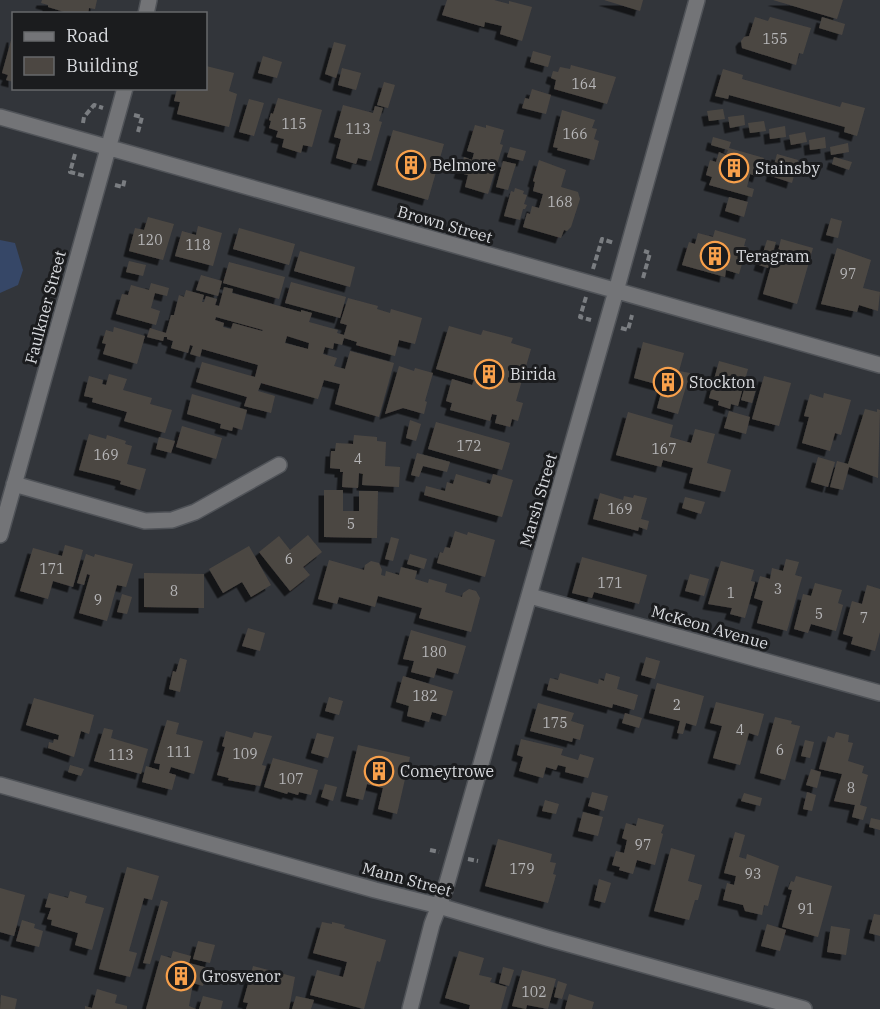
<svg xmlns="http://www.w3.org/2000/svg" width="880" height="1009" font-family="'IBM Plex Serif',serif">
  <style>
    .green { fill: #364767 }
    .building { fill: #4c4742; fill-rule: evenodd; filter: url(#shadow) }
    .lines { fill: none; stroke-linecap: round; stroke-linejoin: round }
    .minor-casing { stroke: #505358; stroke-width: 18 }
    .path { stroke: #7a7d81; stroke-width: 4; stroke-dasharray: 6 3; stroke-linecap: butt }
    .minor { stroke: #737477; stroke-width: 15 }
    .labels { text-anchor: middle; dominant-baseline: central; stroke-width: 6; stroke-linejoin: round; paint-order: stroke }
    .number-label { font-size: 14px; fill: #b6b6b8 }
    .poi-label { font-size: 16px; fill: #d9dbdf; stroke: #1b1c1e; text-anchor: start }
    .street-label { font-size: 16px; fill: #d9dbdf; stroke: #1b1c1e }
  </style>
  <defs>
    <filter id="shadow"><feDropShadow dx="-5.5" dy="5.5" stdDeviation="0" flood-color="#0009"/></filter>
  </defs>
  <rect width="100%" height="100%" fill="#32353a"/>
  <!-- green -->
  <path class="green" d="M 0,240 L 15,243 L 23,270 L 18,285 L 0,293 Z"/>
  <!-- building -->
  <path class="building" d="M 42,0 L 97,0 L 95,9 L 89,8 L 88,14 L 71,14 L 48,7 L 48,5 L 41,3 Z
    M 447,0 L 494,0 L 509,4 L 509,1 L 532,7 L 522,41 L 500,34 L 502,26 L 485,22 L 484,27 L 442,15 Z
    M 604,0 L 643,0 L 640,11 Z
    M 773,0 L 843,0 L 837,19 Z
    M 755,17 L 768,21 L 770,17 L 811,28 L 803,54 L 799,53 L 796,65 L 742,48 L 741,41 L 744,37 L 749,36 Z
    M 822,17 L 845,24 L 842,35 L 819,28 Z
    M 12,37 L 14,37 L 14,82 L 6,80 L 8,75 L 2,73 Z
    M 334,42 L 346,45 L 336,78 L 325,74 Z
    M 533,51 L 551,56 L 548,67 L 530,62 Z
    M 263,56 L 282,62 L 277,78 L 258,73 Z
    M 571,65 L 616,77 L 607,104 L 554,89 L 556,80 L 551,78 L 553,71 L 558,72 L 560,67 L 570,69 Z
    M 206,66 L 234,73 L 229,91 L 237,94 L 229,127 L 177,114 L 180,102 L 174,101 L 177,89 L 206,88 Z
    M 342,68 L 361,73 L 356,90 L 338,85 Z
    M 723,69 L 743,75 L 742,79 L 840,107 L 842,102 L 865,108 L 857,136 L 844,132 L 845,127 L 729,95 L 728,99 L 715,96 Z
    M 384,82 L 395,85 L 388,108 L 377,105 Z
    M 532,89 L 551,95 L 546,114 L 522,108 L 525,98 L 529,99 Z
    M 278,98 L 322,110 L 312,147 L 303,145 L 301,153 L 282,147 L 284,139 L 276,137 L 278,131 L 269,128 L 271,121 L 269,120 L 271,113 L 273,114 Z
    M 249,99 L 264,103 L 254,136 L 239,132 Z
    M 343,105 L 373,113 L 375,106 L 383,108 L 379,121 L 382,122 L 371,161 L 358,158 L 356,164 L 336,158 L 341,139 L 334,137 Z
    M 723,109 L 725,119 L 709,121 L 707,111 Z
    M 562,110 L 595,120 L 592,128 L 597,129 L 594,139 L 599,141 L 594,160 L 557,150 L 558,148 L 553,147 Z
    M 744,115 L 745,125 L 730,128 L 728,117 Z
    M 764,121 L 766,131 L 750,133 L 748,123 Z
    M 475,125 L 486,128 L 486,125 L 504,130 L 500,144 L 503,145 L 488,194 L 465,187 L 468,175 L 459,173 L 464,157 L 472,160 L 474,153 L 467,151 Z
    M 785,126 L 786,137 L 770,139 L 769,129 Z
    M 393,130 L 444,144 L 428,200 L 377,185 Z
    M 805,132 L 807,142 L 791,145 L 789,135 Z
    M 713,137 L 731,142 L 729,148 L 764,158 L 758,177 L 750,174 L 747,187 L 754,189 L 752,197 L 709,185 L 712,177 L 706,175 L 710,160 L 716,162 L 719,152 L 726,155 L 728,150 L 711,145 Z
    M 825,137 L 826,148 L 810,150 L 809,140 Z
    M 848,143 L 849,152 L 831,155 L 830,147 Z
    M 510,147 L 526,151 L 523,161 L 507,157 Z
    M 777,154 L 798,160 L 792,183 L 771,176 Z
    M 834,157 L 852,162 L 849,170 L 832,164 Z
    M 539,160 L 566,170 L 561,187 L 578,192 L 580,199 L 571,227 L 567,231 L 564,230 L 561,238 L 523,227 L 527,213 L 530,214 L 532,206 L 539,208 L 543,194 L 533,191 L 535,182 L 533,181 Z
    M 503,161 L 516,164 L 508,190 L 496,187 Z
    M 515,188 L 524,191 L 523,194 L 527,195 L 524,204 L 527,205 L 525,209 L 523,209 L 520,220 L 504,216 L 511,191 L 514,192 Z
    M 729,197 L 748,202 L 744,217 L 725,211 Z
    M 148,217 L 174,224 L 163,260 L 129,251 L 135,228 L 144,230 Z
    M 831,218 L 842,221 L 838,238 L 826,235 Z
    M 198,226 L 222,233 L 213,266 L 175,256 L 182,231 L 196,235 Z
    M 239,228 L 295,244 L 289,265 L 233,249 Z
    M 715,230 L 746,239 L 744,246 L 747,247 L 739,274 L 726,270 L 725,277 L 682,265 L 689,242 L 695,244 L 698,233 L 713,237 Z
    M 781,239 L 813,248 L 797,304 L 763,294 L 775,251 L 778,251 Z
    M 767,240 L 776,242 L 768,268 L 759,265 Z
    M 837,248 L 871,260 L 863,288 L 880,292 L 878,311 L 859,305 L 857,312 L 821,304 Z
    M 300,251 L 355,267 L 350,287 L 294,271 Z
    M 129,261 L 146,265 L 143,276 L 126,272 Z
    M 229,262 L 285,277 L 279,299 L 223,283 Z
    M 201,275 L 222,281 L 218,296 L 196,290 Z
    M 291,282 L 346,297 L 340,318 L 285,303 Z
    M 151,283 L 169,288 L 167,296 L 155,293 L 151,308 L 160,311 L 156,325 L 116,314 L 122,294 L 128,295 L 131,285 L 149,290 Z
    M 224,287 L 233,289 L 232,293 L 301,312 L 301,310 L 312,313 L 309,322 L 338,330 L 337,333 L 344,335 L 347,325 L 340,323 L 348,298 L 378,306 L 377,309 L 390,313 L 391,309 L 422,318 L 415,344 L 399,340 L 395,356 L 356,345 L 357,342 L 344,338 L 342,345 L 334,343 L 333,349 L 325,347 L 323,354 L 337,358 L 334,366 L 345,369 L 350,351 L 394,363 L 379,417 L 335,404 L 340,384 L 324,380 L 318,399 L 261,383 L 258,391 L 275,396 L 271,413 L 244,406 L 247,397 L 196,382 L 202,362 L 255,377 L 258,365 L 202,349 L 200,357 L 190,354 L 193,346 L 190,345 L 188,353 L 171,348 L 173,341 L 167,339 L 167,337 L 164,337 L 163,341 L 147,337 L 150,328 L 166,333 L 171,315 L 174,315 L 179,295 L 184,297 L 186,290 L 204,295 L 202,302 L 204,302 L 206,296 L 217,299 L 215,305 L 219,306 ZM 216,317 L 263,330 L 262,331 L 233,323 L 231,329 L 223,327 L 224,323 L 215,320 ZM 287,336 L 309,343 L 308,349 L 285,343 Z
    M 449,326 L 481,335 L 483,330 L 513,338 L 511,343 L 531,349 L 516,401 L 523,403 L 518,421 L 512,419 L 510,427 L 495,423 L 497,415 L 492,414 L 490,421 L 450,410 L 452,403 L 446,401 L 452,379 L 472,385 L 474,380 L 436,369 Z
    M 114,327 L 145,336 L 137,364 L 103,354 L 106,344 L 102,343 L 106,330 L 113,332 Z
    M 643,342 L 684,353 L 679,371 L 690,373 L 678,414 L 657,408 L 663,386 L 634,378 Z
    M 719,361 L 748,369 L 738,406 L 731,404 L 730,409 L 718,405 L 719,401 L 709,398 Z
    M 399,366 L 414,371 L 415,368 L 433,373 L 425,401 L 427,402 L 424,414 L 403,408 L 385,414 Z
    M 109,374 L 127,379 L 123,390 L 152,398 L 150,404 L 172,410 L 165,433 L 124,421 L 127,412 L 92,402 L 93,398 L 84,396 L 89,376 L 103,380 L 102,384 L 106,385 Z
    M 764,376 L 791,383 L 779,426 L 752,419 Z
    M 746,383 L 757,386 L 752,403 L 741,400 Z
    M 824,393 L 851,400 L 841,435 L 835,433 L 830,451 L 802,443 L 809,417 L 804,416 L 810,394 L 823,398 Z
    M 192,394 L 247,410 L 242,430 L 233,427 L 232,431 L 220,428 L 221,424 L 187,414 Z
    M 865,409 L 877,412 L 877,409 L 880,410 L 878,478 L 849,467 L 843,490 L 830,487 L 837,461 L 848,464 Z
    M 729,411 L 750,417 L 746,434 L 724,428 Z
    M 628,412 L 673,425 L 670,437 L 691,443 L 695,429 L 715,434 L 707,463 L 731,470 L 725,492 L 689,483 L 693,468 L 663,460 L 661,467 L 616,455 Z
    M 410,420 L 421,424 L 416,441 L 406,438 Z
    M 436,422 L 510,443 L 502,470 L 428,449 Z
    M 182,426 L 222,438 L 216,459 L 176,447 Z
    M 89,434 L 106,439 L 107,435 L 126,441 L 125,444 L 132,446 L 127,464 L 146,469 L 140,490 L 120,484 L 121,481 L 118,480 L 79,470 Z
    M 354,435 L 377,437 L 377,441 L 386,442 L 385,466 L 400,467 L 399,487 L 362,485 L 363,474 L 359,473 L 358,488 L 342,487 L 343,472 L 340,472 L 340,469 L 330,468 L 331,451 L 335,451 L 336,443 L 353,444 Z
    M 159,437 L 175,441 L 171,453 L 156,449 Z
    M 417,453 L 450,462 L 447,472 L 423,466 L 419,477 L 411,475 Z
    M 818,457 L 835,462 L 828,487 L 811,482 Z
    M 456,474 L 490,484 L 493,474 L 513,480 L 502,517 L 424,495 L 426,486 L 445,491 L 447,482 L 453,484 Z
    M 324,490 L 343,490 L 343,511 L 359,511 L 359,491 L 378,491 L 377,538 L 324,537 Z
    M 600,493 L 623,500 L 624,496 L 633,498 L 634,495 L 647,498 L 641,519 L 649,521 L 647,530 L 639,527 L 638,531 L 593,519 Z
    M 685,497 L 705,502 L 701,514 L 682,508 Z
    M 455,531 L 467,535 L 468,532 L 495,540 L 485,577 L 437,563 L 440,552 L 443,553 L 445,547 L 450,548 Z
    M 308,535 L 322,552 L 303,567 L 310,575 L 290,591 L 259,552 L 279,536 L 290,550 Z
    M 391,537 L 399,539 L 393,561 L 385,559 Z
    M 65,545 L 83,550 L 73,587 L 53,581 L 48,599 L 20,591 L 33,548 L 62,556 Z
    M 249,546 L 271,585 L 251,597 L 242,582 L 223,593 L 209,569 Z
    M 86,554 L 94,557 L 95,554 L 133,564 L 126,587 L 117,585 L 107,621 L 79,613 L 90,575 L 87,574 L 84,585 L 77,583 Z
    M 410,554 L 427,559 L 424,569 L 407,564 Z
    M 582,557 L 647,575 L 639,604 L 594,592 L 592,598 L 572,593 Z
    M 786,559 L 799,562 L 795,575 L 802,577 L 787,631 L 757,623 L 763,601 L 754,598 L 760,576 L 770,579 L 772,568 L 783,571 Z
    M 329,560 L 364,570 L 365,565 L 371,561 L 379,563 L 382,570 L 381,575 L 385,576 L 386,571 L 399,575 L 401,567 L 417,571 L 415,579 L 428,583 L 429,579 L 447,584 L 445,592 L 462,597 L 463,593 L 469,589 L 476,591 L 480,598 L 471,632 L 419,618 L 422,608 L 378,596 L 375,607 L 339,597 L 337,604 L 318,599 Z
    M 721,561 L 754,570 L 751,581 L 755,582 L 745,618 L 730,614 L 732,608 L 708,604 Z
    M 144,573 L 204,574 L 204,608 L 144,607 Z
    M 690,574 L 709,579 L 704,596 L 685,591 Z
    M 815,583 L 842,590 L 838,603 L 843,605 L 836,631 L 811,624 L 808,633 L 794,629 L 803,594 L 811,596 Z
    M 867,585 L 880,589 L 880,632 L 875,651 L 851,644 L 853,637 L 843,634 L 852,601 L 862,604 Z
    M 122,594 L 132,597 L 127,614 L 117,612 Z
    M 248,628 L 265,633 L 260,651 L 242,646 Z
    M 411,630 L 466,646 L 458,674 L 437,668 L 434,678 L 411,672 L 414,661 L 403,659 Z
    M 646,657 L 660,661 L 655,679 L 641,675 Z
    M 180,658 L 187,660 L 180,692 L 169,689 L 173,671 L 176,672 Z
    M 560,673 L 598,684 L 599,679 L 604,681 L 606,673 L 620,677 L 617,689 L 638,695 L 634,710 L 613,704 L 612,708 L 547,690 L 550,678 L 558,680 Z
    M 403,676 L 453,691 L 446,716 L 432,712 L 429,722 L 407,716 L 409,706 L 396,702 Z
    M 657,683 L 704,696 L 696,726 L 686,723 L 683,734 L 677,733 L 680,721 L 649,713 Z
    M 329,697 L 343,701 L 339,715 L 325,711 Z
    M 34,698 L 94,715 L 89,734 L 81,731 L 74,757 L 48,748 L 49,742 L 53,743 L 54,739 L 58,740 L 59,735 L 26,725 Z
    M 716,702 L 764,714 L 758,736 L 749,733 L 740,765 L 713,758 L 722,726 L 710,723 Z
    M 538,703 L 574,713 L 571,721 L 584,725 L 580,740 L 573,738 L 572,742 L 530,731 Z
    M 625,713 L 642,718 L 639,728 L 622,723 Z
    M 775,717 L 792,721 L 791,724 L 800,726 L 785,780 L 760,773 Z
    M 167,720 L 179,723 L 176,734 L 203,741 L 194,774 L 171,767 L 169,773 L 176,775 L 172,790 L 142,782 L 146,766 L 159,770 L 160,764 L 154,763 Z
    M 104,728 L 113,730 L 111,738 L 148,749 L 141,774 L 94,761 Z
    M 226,731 L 252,738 L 254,732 L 272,736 L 262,765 L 266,766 L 260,786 L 228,780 L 229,778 L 217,775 L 225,747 L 222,746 Z
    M 836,732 L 849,735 L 848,742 L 853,743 L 848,761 L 864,766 L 862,773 L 868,775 L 860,805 L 867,807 L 863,820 L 852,817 L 855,805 L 834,801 L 842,774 L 819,769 L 828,736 L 834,738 Z
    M 317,733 L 334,737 L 328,758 L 311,753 Z
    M 521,739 L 563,749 L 561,755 L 578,760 L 580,754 L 594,758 L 588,778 L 565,772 L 566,767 L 558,765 L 556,770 L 546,767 L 543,778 L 519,771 L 523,757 L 517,755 Z
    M 805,740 L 814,742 L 810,758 L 801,756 Z
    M 358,745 L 410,757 L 397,814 L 378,809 L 383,788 L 367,784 L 363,800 L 346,796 Z
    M 273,758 L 318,770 L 311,795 L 299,792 L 298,795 L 288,792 L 287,794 L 264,787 Z
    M 70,765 L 84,769 L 81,776 L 68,772 Z
    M 811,769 L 821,772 L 817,788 L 806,785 Z
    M 325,784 L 337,787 L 333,801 L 321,797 Z
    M 592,792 L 608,796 L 604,811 L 588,806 Z
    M 807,792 L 816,795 L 812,811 L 803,809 Z
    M 744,793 L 762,798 L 760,806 L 741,801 Z
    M 545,800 L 559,804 L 556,814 L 542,811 Z
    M 583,812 L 603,817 L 598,836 L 578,831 Z
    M 638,818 L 664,825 L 661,833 L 663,834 L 655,865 L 637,860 L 633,874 L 619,870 L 620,867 L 612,865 L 616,851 L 624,853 L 627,840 L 622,838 L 626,823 L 636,826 Z
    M 871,818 L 880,820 L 880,830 L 869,827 Z
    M 735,832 L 745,835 L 739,857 L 746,859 L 747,854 L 779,866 L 768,906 L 764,905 L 762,915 L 745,911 L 743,905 L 723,900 L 727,883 L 734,885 L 736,876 L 724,873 Z
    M 498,839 L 552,854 L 550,862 L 556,863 L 553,874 L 556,875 L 548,903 L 485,886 Z
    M 671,848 L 695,855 L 688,881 L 702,885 L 698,900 L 695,900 L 689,920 L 654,911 Z
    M 127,867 L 159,876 L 152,900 L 144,898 L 129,951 L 137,953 L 130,977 L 99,969 Z
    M 796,876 L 832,886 L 818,937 L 782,927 L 792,890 L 788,889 L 791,881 L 794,882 Z
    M 599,879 L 611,883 L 605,903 L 594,900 Z
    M 0,888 L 25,895 L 14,936 L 0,932 Z
    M 70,891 L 87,896 L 85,903 L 104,908 L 92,950 L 75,945 L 78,933 L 51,925 L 52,920 L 47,919 L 51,908 L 45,907 L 49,893 L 68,898 Z
    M 161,900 L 168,902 L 150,964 L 143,963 Z
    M 874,914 L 880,915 L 880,936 L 869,933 Z
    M 22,920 L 35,924 L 34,928 L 43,931 L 39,947 L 16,941 Z
    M 322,922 L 332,924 L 332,922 L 345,925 L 344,928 L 386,940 L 380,962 L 377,961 L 364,1009 L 310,995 L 317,970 L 343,977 L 347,962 L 313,953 Z
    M 767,924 L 786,930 L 780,951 L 761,946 Z
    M 831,926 L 850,929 L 846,955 L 827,952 Z
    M 198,941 L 215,945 L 210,963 L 193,959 Z
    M 173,951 L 191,956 L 189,963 L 208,968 L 203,986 L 193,983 L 189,1006 L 196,1009 L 146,1009 L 161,955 L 171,958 Z
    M 459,951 L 484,958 L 479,975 L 492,978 L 490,982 L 507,987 L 501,1009 L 469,1009 L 470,1005 L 445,998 Z
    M 253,966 L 295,977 L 289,1009 L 246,1009 L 248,1003 L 243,1002 Z
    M 503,967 L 514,970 L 509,986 L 499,983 Z
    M 522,970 L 556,979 L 548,1009 L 527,1005 L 526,1009 L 512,1006 Z
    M 558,981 L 567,984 L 562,999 L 554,997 Z
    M 97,989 L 117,995 L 115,1003 L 127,1006 L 127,1009 L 85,1009 L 85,1006 L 92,1008 Z
    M 569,994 L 594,1002 L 592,1009 L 565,1009 Z
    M 1,995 L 17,999 L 15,1009 L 0,1009 Z
    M 203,996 L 223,1001 L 221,1009 L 199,1009 Z
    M 296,996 L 314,1000 L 311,1009 L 292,1009 Z"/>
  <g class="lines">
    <!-- minor casing -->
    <g class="minor-casing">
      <path id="minor" d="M 146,14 L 149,0
        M 0,117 L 880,365
        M 14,484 L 145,521 L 172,520 L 195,512 L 279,465
        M 0,535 L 125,88
        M 530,596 L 880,693
        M 0,785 L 375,890 L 439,906 L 547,938 L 804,1009
        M 410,1009 L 432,924 L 445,890 L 616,291 L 697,0"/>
    </g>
    <!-- path -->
    <path class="path" d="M 134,115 L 142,117 L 138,132
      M 83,123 L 84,117 L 94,105 L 103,108
      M 75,154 L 70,172 L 85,176
      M 115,185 L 123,187 L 125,178
      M 593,269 L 602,239 L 614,243
      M 643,278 L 650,253 L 644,251
      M 586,297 L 580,317 L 591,320
      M 621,328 L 628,330 L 632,315
      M 430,850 L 439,852
      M 468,859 L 478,861"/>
    <!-- minor -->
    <use href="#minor" class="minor"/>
  </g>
  <!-- icons -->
  <defs>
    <g id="building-ring" transform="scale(1.5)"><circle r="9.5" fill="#1b1c1e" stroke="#f8a04b" stroke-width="1.5"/><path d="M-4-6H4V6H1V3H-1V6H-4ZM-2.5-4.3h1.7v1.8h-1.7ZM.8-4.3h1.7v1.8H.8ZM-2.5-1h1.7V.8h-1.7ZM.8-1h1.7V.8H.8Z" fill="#f8a04b"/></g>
  </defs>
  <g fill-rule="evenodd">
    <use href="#building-ring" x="411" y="165"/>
    <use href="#building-ring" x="734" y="168"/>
    <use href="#building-ring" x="715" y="256"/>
    <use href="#building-ring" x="489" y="374"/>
    <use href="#building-ring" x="668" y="382"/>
    <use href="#building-ring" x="379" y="771"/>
    <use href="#building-ring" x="181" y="976"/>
  </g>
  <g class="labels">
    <!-- number labels -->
    <g class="number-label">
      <text x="775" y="39">155</text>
      <text x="584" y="84">164</text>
      <text x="294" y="124">115</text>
      <text x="358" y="129">113</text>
      <text x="575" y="134">166</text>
      <text x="560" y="202">168</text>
      <text x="150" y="240">120</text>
      <text x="198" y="245">118</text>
      <text x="848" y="274">97</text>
      <text x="469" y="446">172</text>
      <text x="664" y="449">167</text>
      <text x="106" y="455">169</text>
      <text x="358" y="459">4</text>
      <text x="620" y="509">169</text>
      <text x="351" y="524">5</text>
      <text x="289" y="559">6</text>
      <text x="52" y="569">171</text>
      <text x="610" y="583">171</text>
      <text x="778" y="589">3</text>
      <text x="174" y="591">8</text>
      <text x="731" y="593">1</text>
      <text x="98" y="600">9</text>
      <text x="819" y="614">5</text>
      <text x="864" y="618">7</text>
      <text x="434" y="652">180</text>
      <text x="425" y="696">182</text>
      <text x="677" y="705">2</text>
      <text x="555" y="723">175</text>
      <text x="740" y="730">4</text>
      <text x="780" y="750">6</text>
      <text x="179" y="752">111</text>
      <text x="245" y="754">109</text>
      <text x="121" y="755">113</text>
      <text x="291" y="779">107</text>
      <text x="851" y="788">8</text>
      <text x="643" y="845">97</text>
      <text x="522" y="869">179</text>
      <text x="753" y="874">93</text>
      <text x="806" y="909">91</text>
      <text x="534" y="992">102</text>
    </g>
    <!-- poi labels -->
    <g class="poi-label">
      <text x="432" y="165">Belmore</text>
      <text x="755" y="168">Stainsby</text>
      <text x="736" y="256">Teragram</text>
      <text x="510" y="374">Birida</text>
      <text x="689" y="382">Stockton</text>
      <text x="400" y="771">Comeytrowe</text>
      <text x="202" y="976">Grosvenor</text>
    </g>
    <!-- street labels -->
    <g class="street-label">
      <text transform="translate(445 224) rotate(16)">Brown Street</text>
      <text transform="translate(45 307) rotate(-75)">Faulkner Street</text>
      <text transform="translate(538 500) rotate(-74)">Marsh Street</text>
      <text transform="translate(710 627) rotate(16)">McKeon Avenue</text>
      <text transform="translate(407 879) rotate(15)">Mann Street</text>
    </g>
  </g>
  <!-- legend -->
  <rect x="12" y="12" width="195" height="78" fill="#1b1c1e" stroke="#67686b" stroke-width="1.5"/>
  <rect x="24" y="32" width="30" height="9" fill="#737477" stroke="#67686b" stroke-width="1.5"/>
  <text x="66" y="42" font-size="18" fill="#d9dbdf">Road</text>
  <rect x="24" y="57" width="30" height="18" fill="#4c4742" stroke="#67686b" stroke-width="1.5"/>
  <text x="66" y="72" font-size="18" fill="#d9dbdf">Building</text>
</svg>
